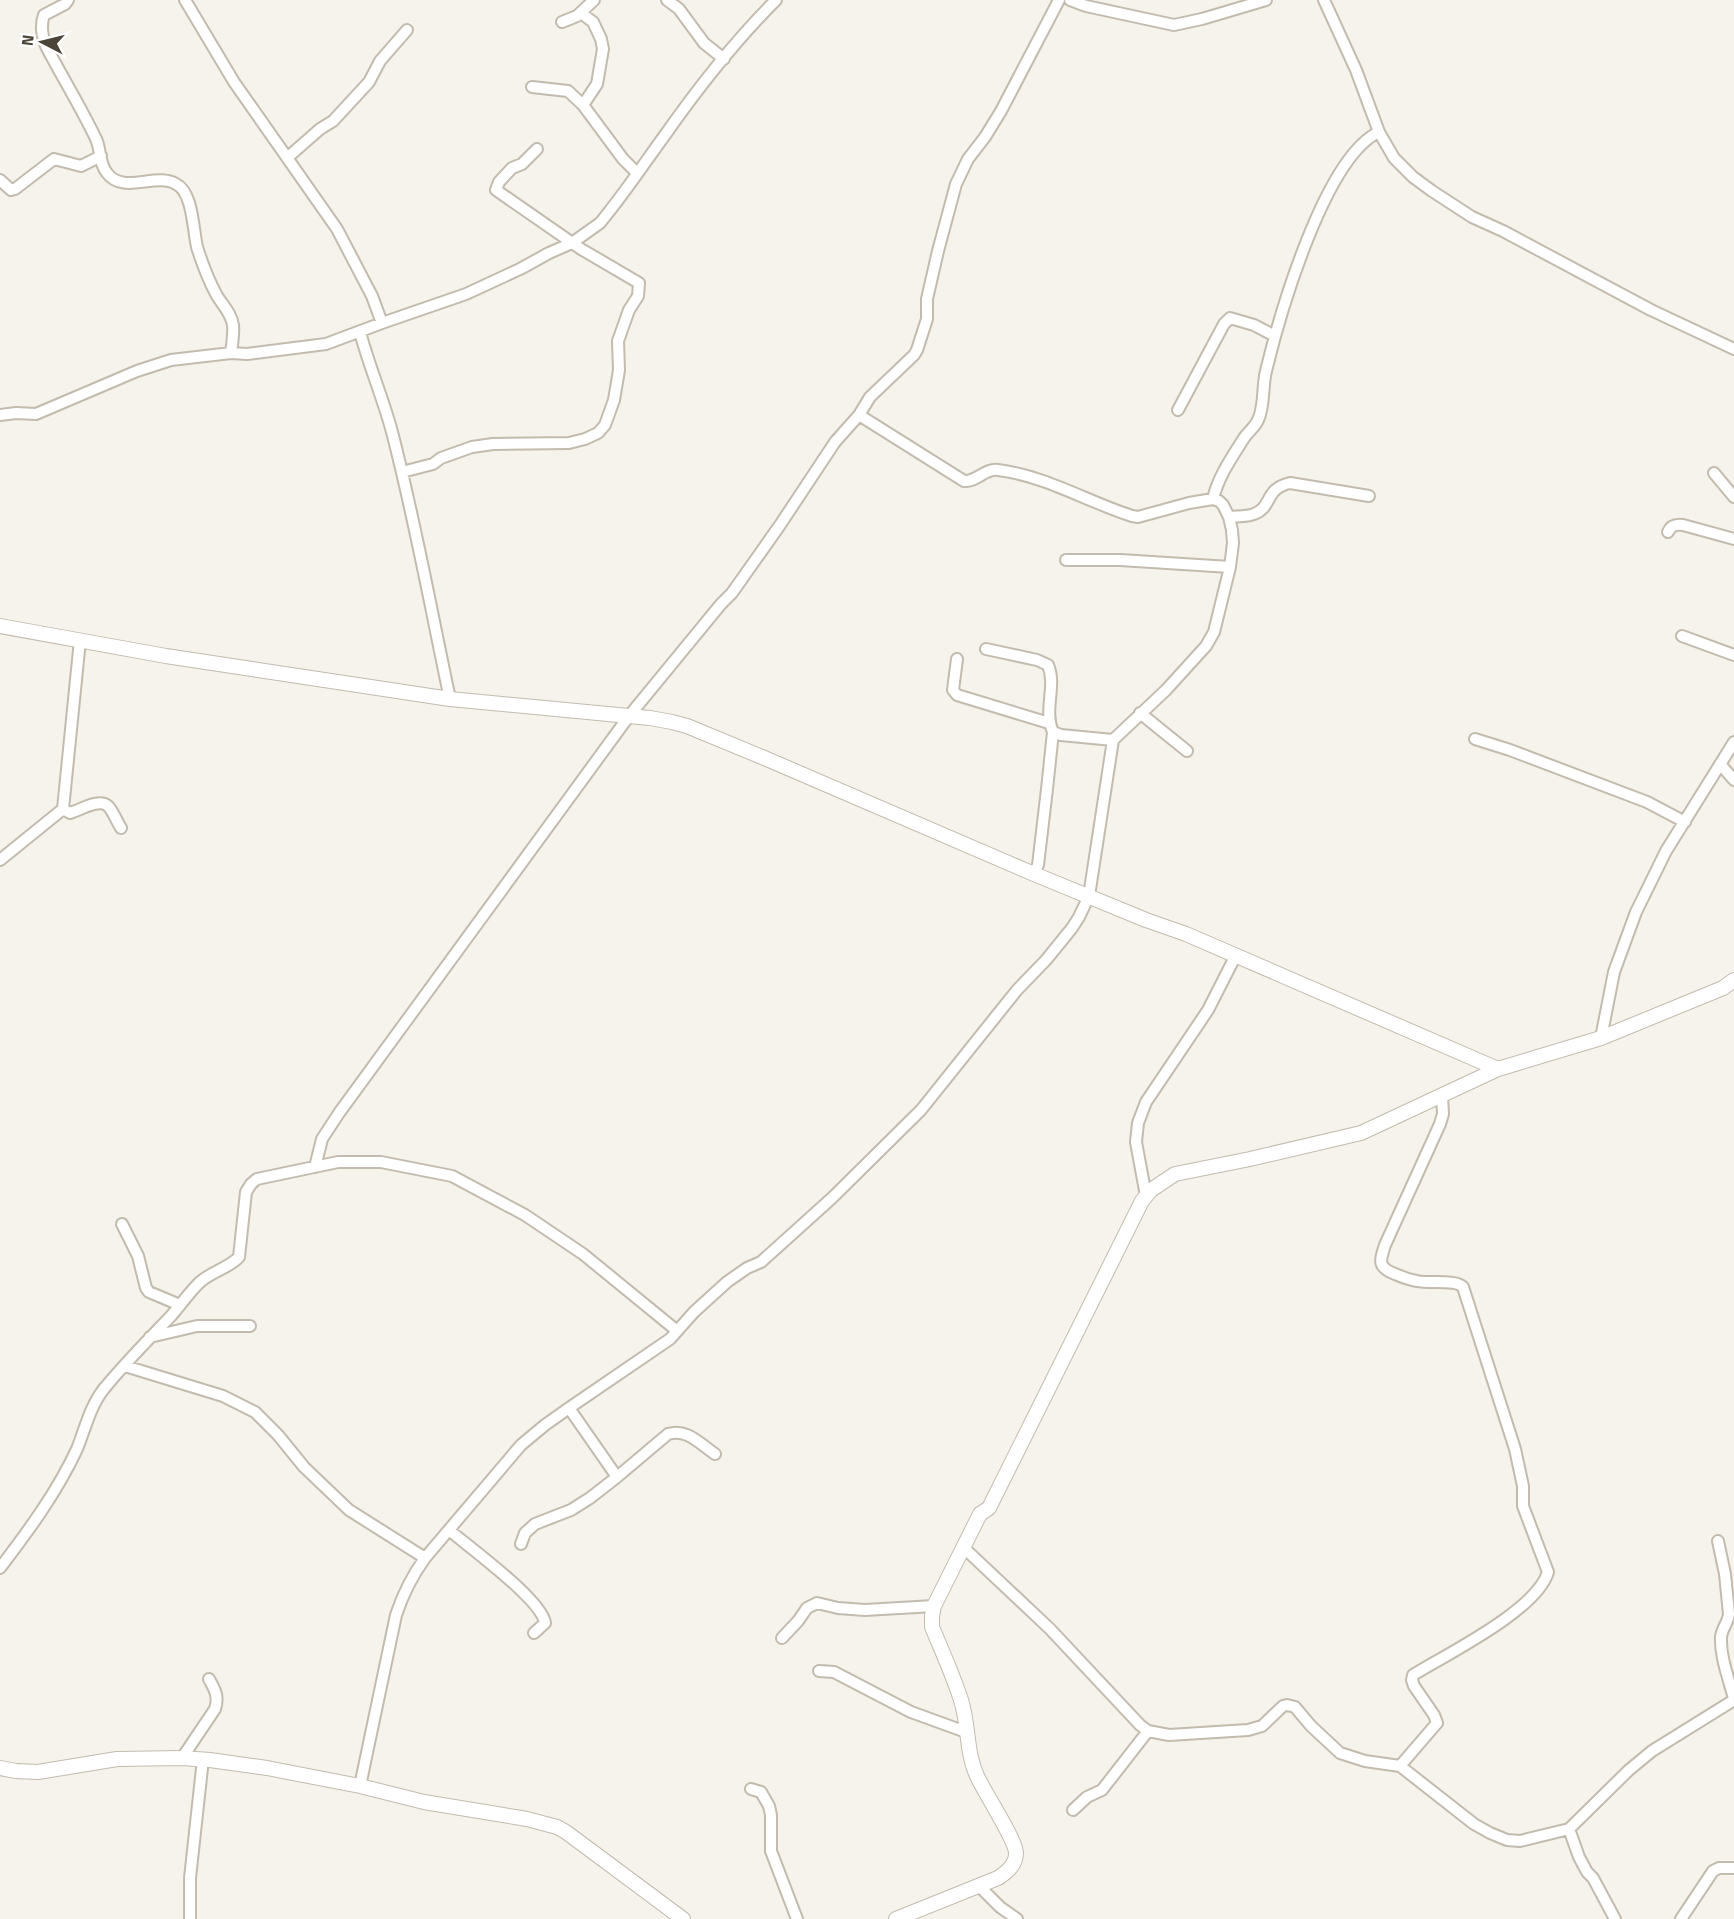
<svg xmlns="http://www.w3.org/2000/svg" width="1734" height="1919" font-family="'Titillium Web',sans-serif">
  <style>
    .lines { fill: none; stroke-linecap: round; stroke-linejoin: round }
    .minor-casing { stroke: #c2bbae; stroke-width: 14 }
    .tertiary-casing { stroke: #c2bbae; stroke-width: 16 }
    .minor { stroke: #fff; stroke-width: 10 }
    .tertiary { stroke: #fff; stroke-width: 14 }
  </style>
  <rect width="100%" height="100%" fill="#f6f3ec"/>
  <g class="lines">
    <!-- minor casing -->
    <g class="minor-casing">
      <path id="minor" d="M 68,0 L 65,4 L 44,15 C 40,26 42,36 46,46 C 62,77 81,107 96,139 C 101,149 99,164 107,173 C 123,195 156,172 176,184 C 193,192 193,230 197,247 C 202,263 208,279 216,294 C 222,305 231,312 233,325 C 234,334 232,344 231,353
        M 185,0 L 234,82 L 337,229 L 372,296 L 382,323
        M 667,0 L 679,9 L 704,43 L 724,59
        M 1070,0 L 1086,6 L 1174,25 L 1202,19 L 1266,0
        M 1324,0 L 1356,70 L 1379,132 L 1394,158 L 1413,177 L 1432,191 L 1472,217 L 1503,231 L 1651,310 L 1734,349
        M 581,13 L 593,22 L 601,39 L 603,49 L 597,84 L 583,105
        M 562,22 L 577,16 L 594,0
        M 532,87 L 568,91 L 583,105 L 623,159 L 637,173
        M 287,158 L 320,129 L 333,121 L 369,82 L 380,61 L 407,30
        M 0,180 L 11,190 L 15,189 L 54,159 L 81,166 L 101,156
        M 360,332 C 369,366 383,398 392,432 C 415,520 431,610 450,699
        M 1178,410 L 1224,324 L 1230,318 L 1254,325 L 1275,336
        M 0,415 L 16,413 L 36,414 L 137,371 L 171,360 L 231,353 L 247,354 L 326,344 L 382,323 L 466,294 L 520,269 L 549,253 L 572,243 L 600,223 L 608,213 C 628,188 646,161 665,135 C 698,88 735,41 776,0
        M 402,472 L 433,464 L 441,458 L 472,447 L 493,444 L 569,443 L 585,439 L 598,433 L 605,425 L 614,400 L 619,370 L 618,341 L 629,310 L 638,296 L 639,283 L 581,249 L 496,190 L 499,182 L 512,168 L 522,164 L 537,149
        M 1714,473 L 1734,497
        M 1213,499 C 1218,477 1232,457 1244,438 C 1248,432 1255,427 1258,420 C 1265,406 1262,386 1266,371 C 1280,313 1325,157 1379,132
        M 1229,517 C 1236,516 1247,517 1254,514 C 1273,507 1264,489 1290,483 L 1369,496
        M 1668,532 C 1671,525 1676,524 1683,525 L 1734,539
        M 1066,560 L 1120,560 L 1230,567
        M 1682,636 L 1734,655
        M 986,649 L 1037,660 L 1048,665 C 1057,686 1043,710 1053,732 L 1061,735 L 1113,740
        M 957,659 L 953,690 L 957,695 L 1049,723
        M 1140,713 L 1187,751
        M 1475,739 L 1510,750 L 1647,802 L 1685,822
        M 1720,764 L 1734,780
        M 63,809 L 70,813 C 80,810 99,798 108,806 C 113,811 117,822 121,828
        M 0,860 L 63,809 L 80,640
        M 1034,874 L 1038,865 L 1047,789 L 1053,732
        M 1601,1038 L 1614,972 L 1636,912 L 1666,851 L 1734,742
        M 315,1167 L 322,1139 L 339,1113 L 629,716 L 721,604 L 732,593 L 780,525 L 835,442 L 859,415 L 870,397 L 914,355 L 917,350 L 927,319 L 927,299 L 938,251 L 956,184 L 968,159 L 985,137 L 1001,111 L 1059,0
        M 1146,1196 L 1136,1142 L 1138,1123 L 1146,1102 L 1208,1010 L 1236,955
        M 122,1224 L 138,1256 L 146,1288 L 149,1292 L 180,1305
        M 150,1337 L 197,1326 L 250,1326
        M 125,1366 L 223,1396 L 255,1412 L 278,1435 L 304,1467 L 349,1510 L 425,1558
        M 569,1408 L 617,1477 L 668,1434 C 687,1428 700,1444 715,1454
        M 449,1530 C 469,1547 542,1600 545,1623 L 534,1633
        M 1718,1541 L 1725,1574 L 1729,1614 C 1728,1623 1722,1628 1721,1637 C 1720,1657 1729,1679 1734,1699
        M 521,1544 L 525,1533 L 535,1524 L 571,1510 L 590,1498 L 617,1477
        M 963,1547 L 1050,1629 L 1140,1725 L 1148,1731 L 1169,1735 L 1248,1730 L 1262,1726 L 1283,1706 L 1287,1705 L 1295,1707 L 1311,1726 L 1340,1753 L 1365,1761 L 1400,1766 L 1474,1824 L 1490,1833 L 1507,1840 L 1520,1841 L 1569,1829 L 1629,1770 L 1652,1751 L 1734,1700
        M 0,1568 C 29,1530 57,1492 77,1449 C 85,1429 90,1407 103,1390 C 124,1364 148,1340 171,1316 C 180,1306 188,1294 198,1284 C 209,1272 228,1269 239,1257 L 246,1192 L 251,1184 L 257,1179 L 338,1162 L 381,1162 L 452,1176 L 525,1215 L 583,1254 L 676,1330
        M 782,1638 L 798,1621 L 807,1608 L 817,1603 L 838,1608 L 865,1610 L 934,1606
        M 819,1671 L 834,1672 L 911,1712 L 966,1732
        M 182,1758 L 215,1709 C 219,1696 215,1690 209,1679
        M 1400,1766 L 1437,1723 L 1434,1715 L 1414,1686 L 1412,1680 L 1413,1675 C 1447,1654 1537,1610 1548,1572 L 1523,1506 L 1523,1486 L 1515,1449 L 1463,1287 C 1455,1279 1430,1284 1417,1281 C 1410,1280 1402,1277 1395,1274 C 1377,1267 1380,1261 1385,1245 L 1440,1124 L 1443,1114 L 1442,1096
        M 360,1786 L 396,1615 C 403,1594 412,1576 425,1558 L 521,1445 L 545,1425 L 569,1408 L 670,1339 L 694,1312 L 727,1282 L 747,1268 L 761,1262 L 832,1198 L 921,1110 L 1017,990 L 1046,960 L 1072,928 L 1079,917 L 1089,896 L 1113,740 L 1166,690 L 1206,646 L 1214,632 L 1230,567 L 1233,543 L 1232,530 L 1229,517 L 1223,505 L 1219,501 L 1213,499 L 1189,503 L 1138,517 L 1132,516 C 1088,502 1046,476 998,470 C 985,468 977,482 964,481 L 859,415
        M 751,1789 L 761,1792 L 769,1806 L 771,1815 L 771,1851 L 797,1919
        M 1073,1810 L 1087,1797 L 1102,1790 L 1148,1731
        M 1569,1829 L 1579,1857 L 1587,1872 L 1593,1878 L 1615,1919
        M 979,1886 L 1000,1907 L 1017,1919
        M 190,1919 L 190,1878 L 203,1759
        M 1681,1919 L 1713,1871 L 1719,1868 L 1734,1868"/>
    </g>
    <!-- tertiary casing -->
    <g class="tertiary-casing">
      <path id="tertiary" d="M 0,626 L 166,656 L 450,699 L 650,718 L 672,722 L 687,726 L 762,757 L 1034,874 L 1146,920 L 1186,934 L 1498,1069
        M 0,1768 L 16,1771 L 38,1772 L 117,1759 L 182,1758 L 210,1760 L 267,1768 L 360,1786 L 424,1802 L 527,1819 L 557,1827 L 566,1832 L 683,1919
        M 896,1919 L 998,1878 C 1007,1872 1016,1865 1016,1853 C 1016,1840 984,1792 977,1776 C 966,1752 969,1725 961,1700 C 953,1675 942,1651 932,1627 L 932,1616 L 934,1606 L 980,1514 L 989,1508 L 1142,1201 L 1151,1190 L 1175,1174 L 1250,1159 L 1361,1133 L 1498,1069 L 1601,1038 L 1723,988 L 1734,980"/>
    </g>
    <!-- minor -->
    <use href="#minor" class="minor"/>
    <!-- tertiary -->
    <use href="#tertiary" class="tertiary"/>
  </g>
  <!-- north arrow -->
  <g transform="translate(42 42) rotate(277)" stroke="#ffffff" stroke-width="4.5" paint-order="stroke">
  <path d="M0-4.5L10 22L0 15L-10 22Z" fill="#4b4439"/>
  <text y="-9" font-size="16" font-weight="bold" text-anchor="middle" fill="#4b4439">N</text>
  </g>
</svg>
